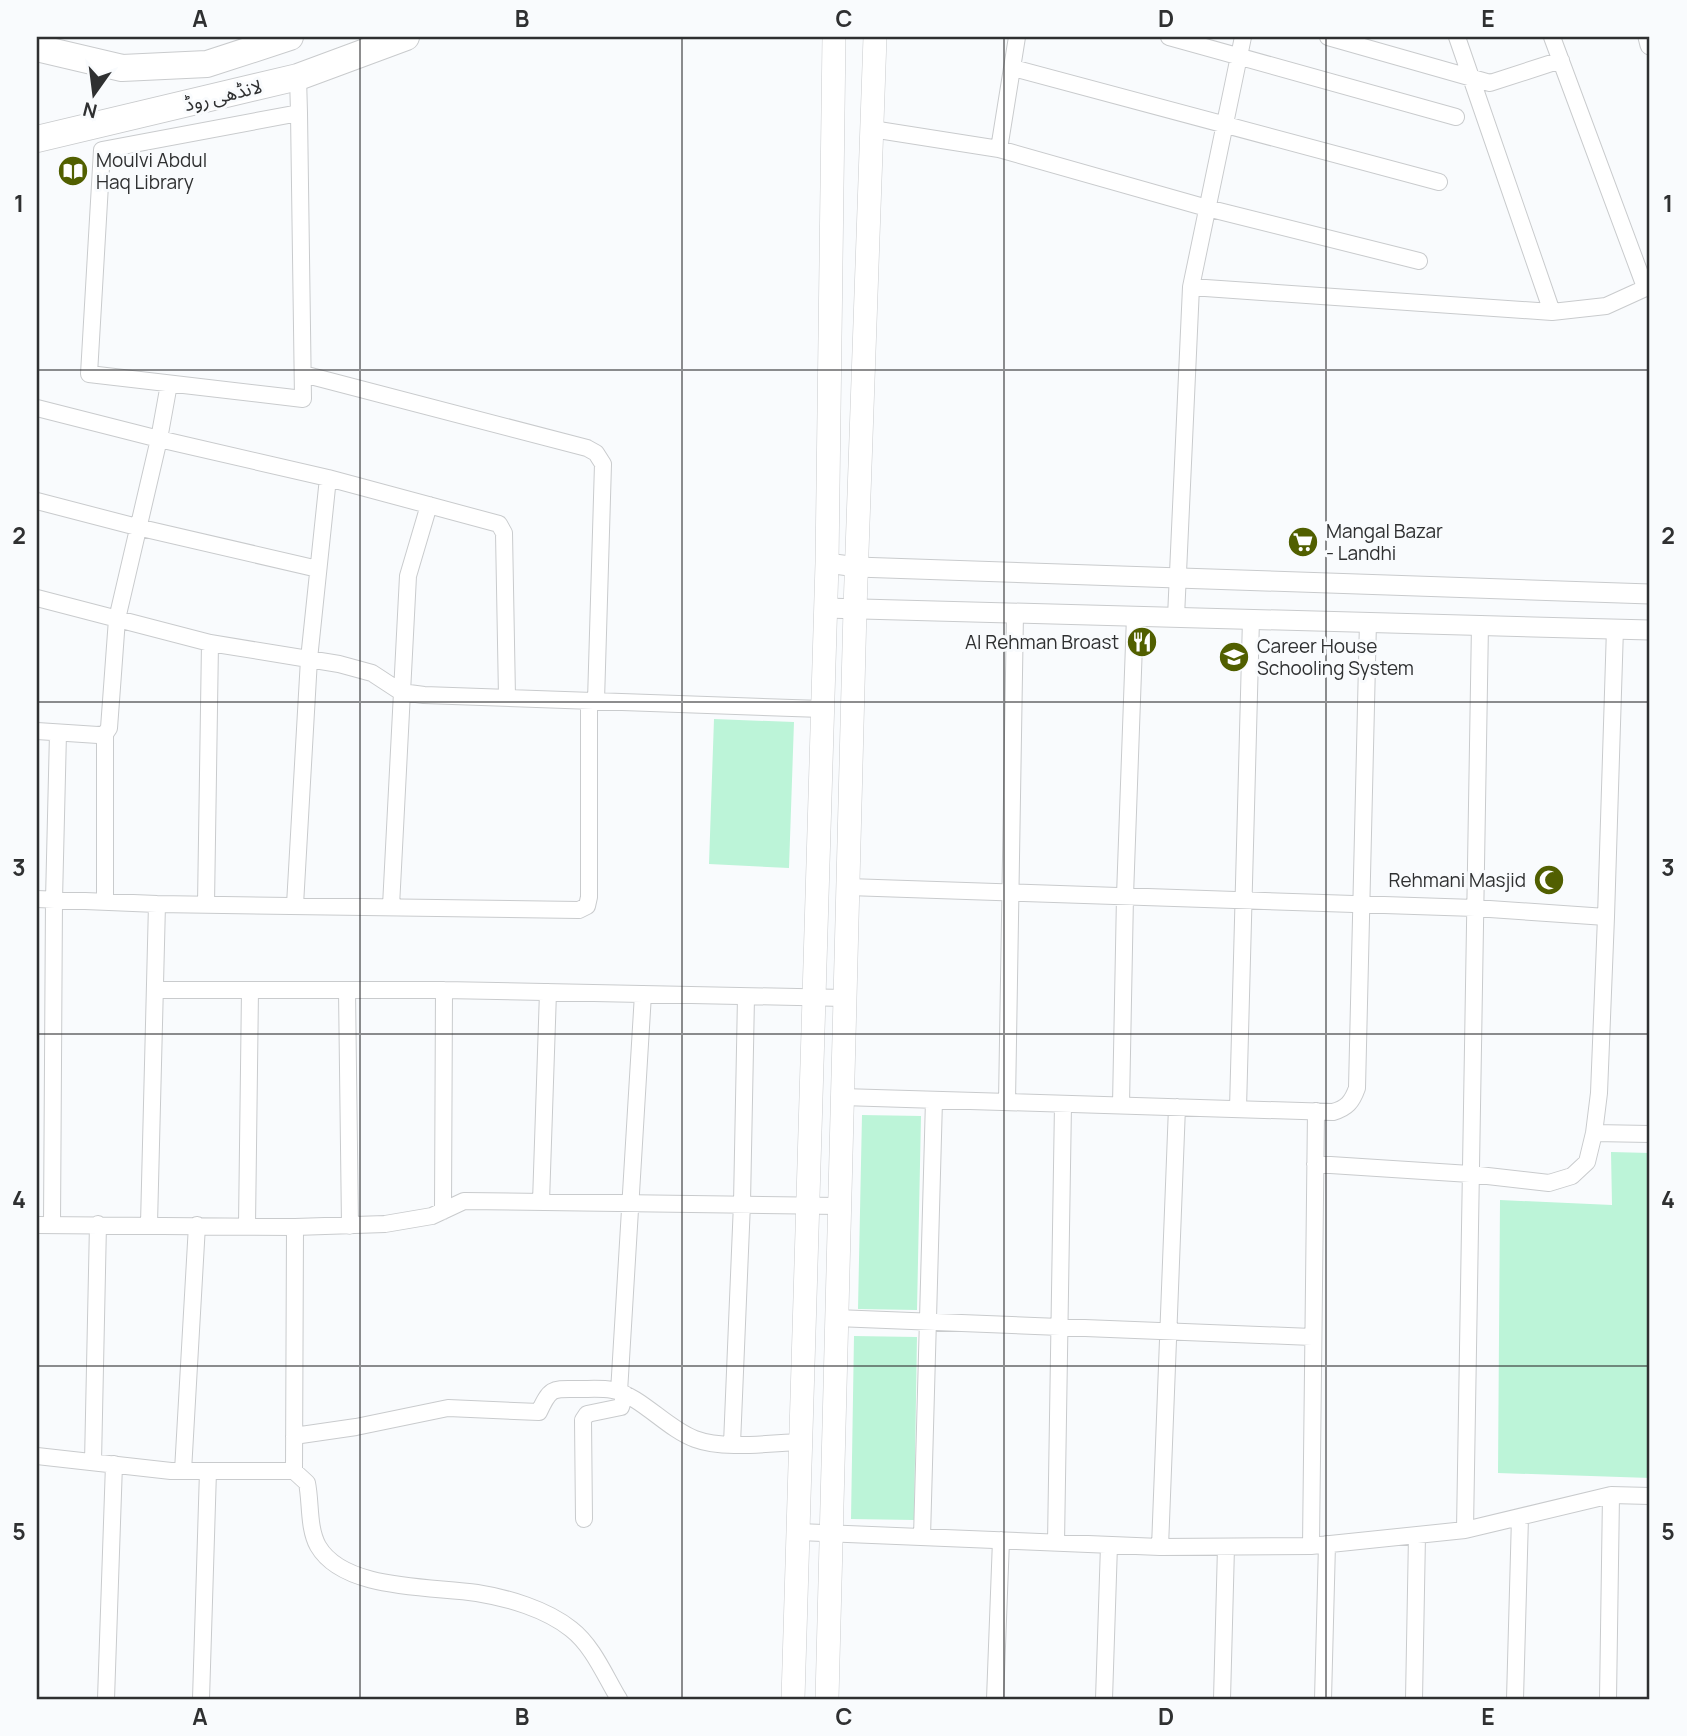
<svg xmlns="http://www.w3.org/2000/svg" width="1687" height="1736" font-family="Manrope,'Noto Sans Arabic',sans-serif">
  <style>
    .green { fill: #bcf4d8 }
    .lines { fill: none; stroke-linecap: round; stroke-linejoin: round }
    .minor-casing { stroke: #c9cbcd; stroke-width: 18 }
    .tertiary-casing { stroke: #c9cbcd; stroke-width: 21 }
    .secondary-casing { stroke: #c9cbcd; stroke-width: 24 }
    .primary-casing { stroke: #c9cbcd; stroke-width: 28 }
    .minor { stroke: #fff; stroke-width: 16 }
    .tertiary { stroke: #fff; stroke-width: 19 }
    .secondary { stroke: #fff; stroke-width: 23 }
    .primary { stroke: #fff; stroke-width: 26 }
    .grid { fill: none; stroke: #2f3031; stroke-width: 2; stroke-opacity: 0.55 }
    .labels { text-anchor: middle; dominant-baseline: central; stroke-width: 6; stroke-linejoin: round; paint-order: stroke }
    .street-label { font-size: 19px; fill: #2f3031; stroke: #f9fbfd }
    .poi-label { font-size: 19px; fill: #2f3031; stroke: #f9fbfd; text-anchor: start }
    .neatline { fill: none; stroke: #2f3031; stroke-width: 2.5 }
    .grid-label { font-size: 23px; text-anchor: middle; font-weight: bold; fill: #2f3031 }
  </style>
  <rect width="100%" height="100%" fill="#f9fbfd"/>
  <!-- green -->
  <path class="green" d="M 714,719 L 794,722 L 789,868 L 709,864 Z
    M 862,1115 L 921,1116 L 917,1310 L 858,1309 Z
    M 1611,1152 L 1650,1153 L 1650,1478 L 1498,1473 L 1500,1200 L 1612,1205 Z
    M 854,1336 L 917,1337 L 914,1520 L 851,1519 Z"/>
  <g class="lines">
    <!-- minor casing -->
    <g class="minor-casing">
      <path id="minor" d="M 1169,37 L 1456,117
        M 1328,37 L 1490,83 L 1561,60
        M 1457,37 L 1552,312
        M 1552,37 L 1645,287
        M 1013,68 L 1439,182
        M 298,77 L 299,113 L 303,399 L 89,374 L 102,150 L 299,113
        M 872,129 L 999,149 L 1207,208 L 1419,261
        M 999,149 L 1017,37
        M 1191,287 L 1552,312 L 1606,306 L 1650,286
        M 303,374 L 587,448 L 596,453 L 603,464 L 596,701
        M 37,408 L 159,439 L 328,478 L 499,524 L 504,533 L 507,697
        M 37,501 L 137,527 L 318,569
        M 37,598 L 210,643 L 339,664 L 372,673 L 401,692 L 424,695 L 822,709
        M 1176,617 L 1191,287 L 1243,37
        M 37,731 L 98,735 L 105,734 L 109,728 L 117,619 L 159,439 L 169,384
        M 105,734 L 105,902
        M 848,887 L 1475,908 L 1606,917
        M 37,899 L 157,904 L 579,910 L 587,906 L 589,897 L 589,701
        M 206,904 L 210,643
        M 295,905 L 309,659 L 328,478
        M 391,906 L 408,576 L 429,505
        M 155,990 L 444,990 L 845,998
        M 347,990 L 350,1226
        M 842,1097 L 1333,1112 C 1347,1108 1352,1102 1357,1088 L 1368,621
        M 1007,1102 L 1015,613
        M 1121,1105 L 1125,896 L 1135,616
        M 1238,1109 L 1251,619
        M 1594,1133 L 1599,1093 L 1606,917 L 1615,628
        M 1315,1164 L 1470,1174 L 1549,1183 L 1572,1176 L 1587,1162 L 1594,1133 L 1650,1134
        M 541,1202 L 548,992
        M 443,1211 L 444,990
        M 149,1224 L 157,904
        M 37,1225 L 295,1227 L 385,1224 L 432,1216 L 464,1201 L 839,1206
        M 52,1225 L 54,900 L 58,733
        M 247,1225 L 250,990
        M 836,1318 L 1312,1337
        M 619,1392 L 643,994
        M 294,1436 L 356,1427 L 448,1408 L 539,1412 C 551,1386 553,1389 580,1389 C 590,1389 602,1388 612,1390 C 640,1395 667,1429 695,1439 C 724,1450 770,1443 801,1442
        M 732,1444 L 742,1203 L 746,997
        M 37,1456 L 171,1471 L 294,1471 L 307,1483 C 311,1502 308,1528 318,1546 C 344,1591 432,1586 477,1593 C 508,1598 546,1609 571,1629 C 593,1646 605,1676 619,1699
        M 93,1462 L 98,1224
        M 183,1471 L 197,1225
        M 294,1471 L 295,1227
        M 584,1519 L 583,1420 L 587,1414 L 621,1407 L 625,1394
        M 1465,1530 L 1480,624
        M 799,1532 L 1160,1547 L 1311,1546 L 1465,1530 L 1611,1495 L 1650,1496
        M 922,1537 L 934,1100
        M 1056,1543 L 1063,1104
        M 1311,1546 L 1316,1111
        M 1160,1547 L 1177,1107
        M 106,1699 L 114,1464
        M 201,1699 L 208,1471
        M 995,1699 L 1001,1540
        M 1104,1699 L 1109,1545
        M 1222,1699 L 1226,1547
        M 1323,1699 L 1327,1544
        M 1414,1699 L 1417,1535
        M 1515,1699 L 1520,1517
        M 1608,1699 L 1611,1495"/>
    </g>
    <!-- tertiary casing -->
    <g class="tertiary-casing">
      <path id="tertiary" d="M 1648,37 L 1650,45
        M 827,563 L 857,567 L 1650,594
        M 825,608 L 1650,630"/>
    </g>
    <!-- secondary casing -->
    <g class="secondary-casing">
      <path id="secondary" d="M 793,1699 L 827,563 L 834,37
        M 827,1699 L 855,609 L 875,37"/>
    </g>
    <!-- primary casing -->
    <g class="primary-casing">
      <path id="primary" d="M 37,48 L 122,68 L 207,64 L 290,37
        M 37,139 L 298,77 L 406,37"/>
    </g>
    <!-- minor -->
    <use href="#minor" class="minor"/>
    <!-- tertiary -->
    <use href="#tertiary" class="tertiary"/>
    <!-- secondary -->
    <use href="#secondary" class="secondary"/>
    <!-- primary -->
    <use href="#primary" class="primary"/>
  </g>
  <!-- grid -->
  <path class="grid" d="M 360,37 L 360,1699M 682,37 L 682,1699M 1004,37 L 1004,1699M 1326,37 L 1326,1699M 37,370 L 1650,370M 37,702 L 1650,702M 37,1034 L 1650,1034M 37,1366 L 1650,1366"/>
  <!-- icons -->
  <defs>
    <g id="library-disc" transform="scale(1.575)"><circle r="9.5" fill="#515f00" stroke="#f9fbfd"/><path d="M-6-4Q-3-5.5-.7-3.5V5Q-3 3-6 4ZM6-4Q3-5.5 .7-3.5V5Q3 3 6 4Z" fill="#fff"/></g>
    <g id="supermarket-disc" transform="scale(1.575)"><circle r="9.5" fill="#515f00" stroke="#f9fbfd"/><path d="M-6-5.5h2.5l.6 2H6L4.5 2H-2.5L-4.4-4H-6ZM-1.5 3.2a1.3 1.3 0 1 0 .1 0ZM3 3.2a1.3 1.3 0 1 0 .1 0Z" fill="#fff"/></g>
    <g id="restaurant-disc" transform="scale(1.575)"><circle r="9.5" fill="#515f00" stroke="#f9fbfd"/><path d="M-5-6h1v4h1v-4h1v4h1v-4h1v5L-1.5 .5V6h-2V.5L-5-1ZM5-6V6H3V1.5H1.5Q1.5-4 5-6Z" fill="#fff"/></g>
    <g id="school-disc" transform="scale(1.575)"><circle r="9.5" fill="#515f00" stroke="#f9fbfd"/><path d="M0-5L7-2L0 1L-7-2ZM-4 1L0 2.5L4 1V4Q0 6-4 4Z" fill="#fff"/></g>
    <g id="mosque-disc" transform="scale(1.575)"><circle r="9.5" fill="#515f00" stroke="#f9fbfd"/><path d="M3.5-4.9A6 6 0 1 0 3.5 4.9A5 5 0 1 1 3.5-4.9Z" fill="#fff"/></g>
  </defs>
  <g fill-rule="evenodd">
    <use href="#library-disc" x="73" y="171"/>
    <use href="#supermarket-disc" x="1303" y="542"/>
    <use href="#restaurant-disc" x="1142" y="642"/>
    <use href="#school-disc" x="1234" y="657"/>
    <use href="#mosque-disc" x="1549" y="880"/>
  </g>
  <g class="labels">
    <!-- street labels -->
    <g class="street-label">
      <text transform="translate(223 95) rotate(-14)">لانڈھی روڈ</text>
    </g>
    <!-- poi labels -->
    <g class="poi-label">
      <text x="96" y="160">Moulvi Abdul<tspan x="96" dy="22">Haq Library</tspan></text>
      <text x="1326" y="531">Mangal Bazar<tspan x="1326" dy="22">- Landhi</tspan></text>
      <text x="1119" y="642" text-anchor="end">Al Rehman Broast</text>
      <text x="1257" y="646">Career House<tspan x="1257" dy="22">Schooling System</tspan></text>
      <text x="1526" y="880" text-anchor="end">Rehmani Masjid</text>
    </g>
  </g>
  <!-- border -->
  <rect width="1687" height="1736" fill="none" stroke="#f9fbfd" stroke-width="77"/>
  <!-- north arrow -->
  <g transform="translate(94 94) rotate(194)" stroke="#f9fbfd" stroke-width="5" paint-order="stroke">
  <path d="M0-5L12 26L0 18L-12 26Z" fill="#2f3031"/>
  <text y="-10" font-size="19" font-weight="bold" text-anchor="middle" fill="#2f3031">N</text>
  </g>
  <rect x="38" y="38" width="1610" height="1660" class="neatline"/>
  <g class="grid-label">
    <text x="200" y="27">A</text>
    <text x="522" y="27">B</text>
    <text x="844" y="27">C</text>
    <text x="1166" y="27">D</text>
    <text x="1488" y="27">E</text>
    <text x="19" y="212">1</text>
    <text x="1668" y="212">1</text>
    <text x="19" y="544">2</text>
    <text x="1668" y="544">2</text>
    <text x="19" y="876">3</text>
    <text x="1668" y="876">3</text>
    <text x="19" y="1208">4</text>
    <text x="1668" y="1208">4</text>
    <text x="19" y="1540">5</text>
    <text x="1668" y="1540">5</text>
    <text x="200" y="1725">A</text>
    <text x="522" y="1725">B</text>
    <text x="844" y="1725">C</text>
    <text x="1166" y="1725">D</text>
    <text x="1488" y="1725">E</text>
  </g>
</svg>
